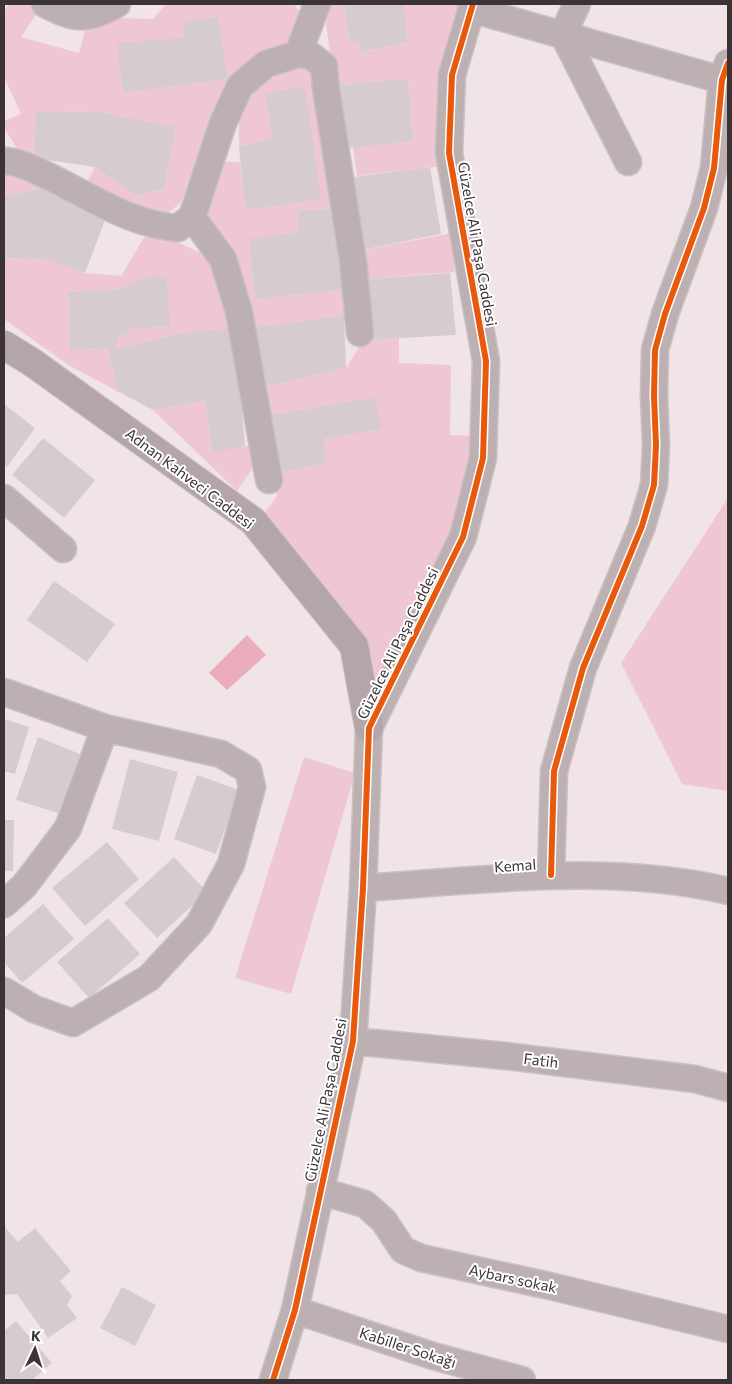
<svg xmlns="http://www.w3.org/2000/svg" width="732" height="1384" font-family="Commissioner,sans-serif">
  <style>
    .green { fill: #eec7d2; fill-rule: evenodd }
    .water { fill: #ebacbe }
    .building { fill: #d6ccce }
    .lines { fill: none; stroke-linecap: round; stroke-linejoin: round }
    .street-casing { stroke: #cbc1c4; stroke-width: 29 }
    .secondary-casing { stroke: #cbc1c4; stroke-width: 30 }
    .street { stroke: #bdb0b3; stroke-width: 26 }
    .secondary { stroke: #b4a5a9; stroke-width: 28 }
    .cycleway-casing { stroke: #fff; stroke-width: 9 }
    .cycleway { stroke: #e8590c; stroke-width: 6 }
    .labels { text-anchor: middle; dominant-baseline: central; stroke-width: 4; stroke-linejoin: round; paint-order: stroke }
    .street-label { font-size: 15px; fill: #3b3335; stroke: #fff }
  </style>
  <rect width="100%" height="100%" fill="#f0e4e7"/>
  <!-- green -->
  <path class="green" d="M 9,4 L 32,4 L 40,9 L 21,37 L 79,53 L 87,23 L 117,18 L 153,19 L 166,4 L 294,4 L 302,15 L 297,35 L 274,52 L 212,117 L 181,202 L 159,221 L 88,181 L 95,167 L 136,196 L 164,189 L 176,127 L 100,112 L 36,111 L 34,158 L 23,158 L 4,128 L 4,121 L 21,114 L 4,77 L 4,11 ZM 218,18 L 228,79 L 123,93 L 184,38 L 186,22 Z
    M 331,4 L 344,4 L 349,41 L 360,41 L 363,52 L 408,42 L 404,4 L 458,4 L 452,50 L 445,167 L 430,167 L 357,176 L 353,147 L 413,140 L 408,78 L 334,86 L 326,23 Z
    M 282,65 L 314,66 L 334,208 L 297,211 L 299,232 L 249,240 L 255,299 L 343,290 L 344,315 L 254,328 L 183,333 L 117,348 L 117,335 L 128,334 L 127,330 L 169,326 L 167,279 L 152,275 L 117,290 L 68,292 L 70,349 L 108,348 L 117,391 L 70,366 L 4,319 L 4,258 L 50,260 L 85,273 L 121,276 L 145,236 L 175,241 L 201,253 L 232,287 L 230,243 L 198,210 L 222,162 L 240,162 L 245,210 L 256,208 L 305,86 L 264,93 L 273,138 L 239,147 L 239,108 L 264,79 Z
    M 4,173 L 46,187 L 4,196 Z
    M 453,233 L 454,272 L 360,280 L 356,251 Z
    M 399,338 L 399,363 L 451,365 L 450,435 L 477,436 L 463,505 L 380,690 L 370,691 L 263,515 L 277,496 L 272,474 L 326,463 L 324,439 L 381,429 L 375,397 L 259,417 L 258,388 L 346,368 L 364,340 Z
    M 205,401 L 213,452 L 252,445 L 257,462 L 237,491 L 153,410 Z
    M 728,498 L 728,791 L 682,784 L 621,663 Z
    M 304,757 L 355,773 L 291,994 L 235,978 Z"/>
  <!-- water -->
  <path class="water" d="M 247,635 L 266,655 L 227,690 L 209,673 Z"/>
  <!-- building -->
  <path class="building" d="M 344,4 L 404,4 L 408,42 L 362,52 L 360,41 L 349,41 Z
    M 218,17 L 228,79 L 123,93 L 117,43 L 184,38 L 185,22 Z
    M 408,78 L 413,141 L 339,149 L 334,86 Z
    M 305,86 L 321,199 L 245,210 L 239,147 L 273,138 L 264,93 Z
    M 36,111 L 100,112 L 176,127 L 164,189 L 136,196 L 95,167 L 34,158 Z
    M 430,167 L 441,234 L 356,251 L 346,178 Z
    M 46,187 L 107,215 L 85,273 L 50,260 L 4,258 L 4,196 Z
    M 334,208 L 343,290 L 255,299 L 249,239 L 299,232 L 297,211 Z
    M 450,273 L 456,335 L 364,340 L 360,280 Z
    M 152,275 L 167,279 L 170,326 L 127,330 L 128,334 L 117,335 L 117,348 L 183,333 L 235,328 L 245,446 L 213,453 L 205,401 L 153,410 L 117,391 L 108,348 L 70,349 L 68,292 L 117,290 Z
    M 344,315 L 346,368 L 258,388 L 252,328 Z
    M 375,397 L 382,429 L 324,439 L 326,463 L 272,474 L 259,417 Z
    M 4,404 L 35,428 L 7,467 L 4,464 Z
    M 43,438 L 95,480 L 64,518 L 12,475 Z
    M 54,581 L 115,624 L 87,662 L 27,620 Z
    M 4,719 L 29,727 L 15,774 L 4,771 Z
    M 38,737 L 80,754 L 58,813 L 16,800 Z
    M 130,759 L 178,772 L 159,841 L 112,829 Z
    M 197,775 L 239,790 L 216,854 L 174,839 Z
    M 4,820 L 14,820 L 13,871 L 4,871 Z
    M 107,842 L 139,879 L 85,926 L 52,888 Z
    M 174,857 L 207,892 L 157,938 L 124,903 Z
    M 43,904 L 74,939 L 22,983 L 4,962 L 4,938 Z
    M 108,918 L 140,954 L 89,998 L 57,962 Z
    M 4,1226 L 18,1242 L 35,1228 L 71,1271 L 60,1281 L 72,1296 L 67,1305 L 77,1318 L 48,1338 L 17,1294 L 4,1295 Z
    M 122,1287 L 156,1305 L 135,1346 L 100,1328 Z
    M 16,1321 L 52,1363 L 32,1380 L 4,1380 L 4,1331 Z"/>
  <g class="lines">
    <!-- street casing -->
    <g class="street-casing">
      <path id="street" d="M 45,4 C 77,20 85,21 117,4
        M 577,4 L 563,34 L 628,162
        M 471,9 L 722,80 L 728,84
        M 298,54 L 317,4
        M 4,161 C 19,161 37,171 50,177 C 91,197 132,225 178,228 L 192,217 L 223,123 L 240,86 L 266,64 L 298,54 L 310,55 L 324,66 L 326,89 L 353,261 L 360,333
        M 192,217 L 223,259 L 239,312 L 269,480
        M 4,498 L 63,549
        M 4,692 L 105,728 L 221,754 L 248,770 L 252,787 L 231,864 L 199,924 L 149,978 L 73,1023 L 34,1009 L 4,991
        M 551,875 L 554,771 L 583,668 L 642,526 L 654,485 L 656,445 L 654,396 L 655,350 L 665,314 L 704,208 L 714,168 L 722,80 L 728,63
        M 363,888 C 483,880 611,863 728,891
        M 4,904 L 24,886 L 68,828 L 105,728
        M 353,1041 L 506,1056 L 695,1079 L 728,1088
        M 320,1191 L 365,1204 L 384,1221 L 403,1250 L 421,1258 L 550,1286 L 728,1329
        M 295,1310 L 433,1356 L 522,1380
        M 273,1380 L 295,1310 L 353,1041 L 363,888 L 369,728 L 463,537 L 483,458 L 486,361 L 449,153 L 452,75 L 473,4"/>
    </g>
    <!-- secondary casing -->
    <g class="secondary-casing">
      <path id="secondary" d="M 4,345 L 33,363 L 253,521 L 354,646 L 369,728"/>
    </g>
    <!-- street -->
    <use href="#street" class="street"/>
    <!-- secondary -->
    <use href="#secondary" class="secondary"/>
    <!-- cycleway casing -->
    <g class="cycleway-casing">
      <path id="cycleway" d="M 551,875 L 554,771 L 583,668 L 642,526 L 654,485 L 656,445 L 654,396 L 655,350 L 665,314 L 704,208 L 714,168 L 722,80 L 728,63
        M 273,1380 L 295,1310 L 353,1041 L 363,888 L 369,728 L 463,537 L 483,458 L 486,361 L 449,153 L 452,75 L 473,4"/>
    </g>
    <!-- cycleway -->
    <use href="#cycleway" class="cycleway"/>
  </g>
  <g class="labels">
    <!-- street labels -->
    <g class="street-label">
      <text transform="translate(478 244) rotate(80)">Güzelce Ali Paşa Caddesi</text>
      <text transform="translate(190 478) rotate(37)">Adnan Kahveci Caddesi</text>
      <text transform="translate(397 643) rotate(-64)">Güzelce Ali Paşa Caddesi</text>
      <text transform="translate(515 865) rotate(-4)">Kemal</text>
      <text transform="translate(541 1060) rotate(7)">Fatih</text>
      <text transform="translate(325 1100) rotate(-79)">Güzelce Ali Paşa Caddesi</text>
      <text transform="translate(513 1278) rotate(12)">Aybars sokak</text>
      <text transform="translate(408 1347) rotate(18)">Kabiller Sokağı</text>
    </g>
  </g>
  <!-- border -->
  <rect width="732" height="1384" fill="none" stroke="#3b3335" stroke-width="10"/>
  <!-- north arrow -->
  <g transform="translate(35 1349) rotate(4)" stroke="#ffffff" stroke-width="4" paint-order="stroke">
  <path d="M0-4L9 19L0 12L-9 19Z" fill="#3b3335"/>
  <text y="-8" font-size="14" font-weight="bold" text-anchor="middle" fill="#3b3335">K</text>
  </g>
</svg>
